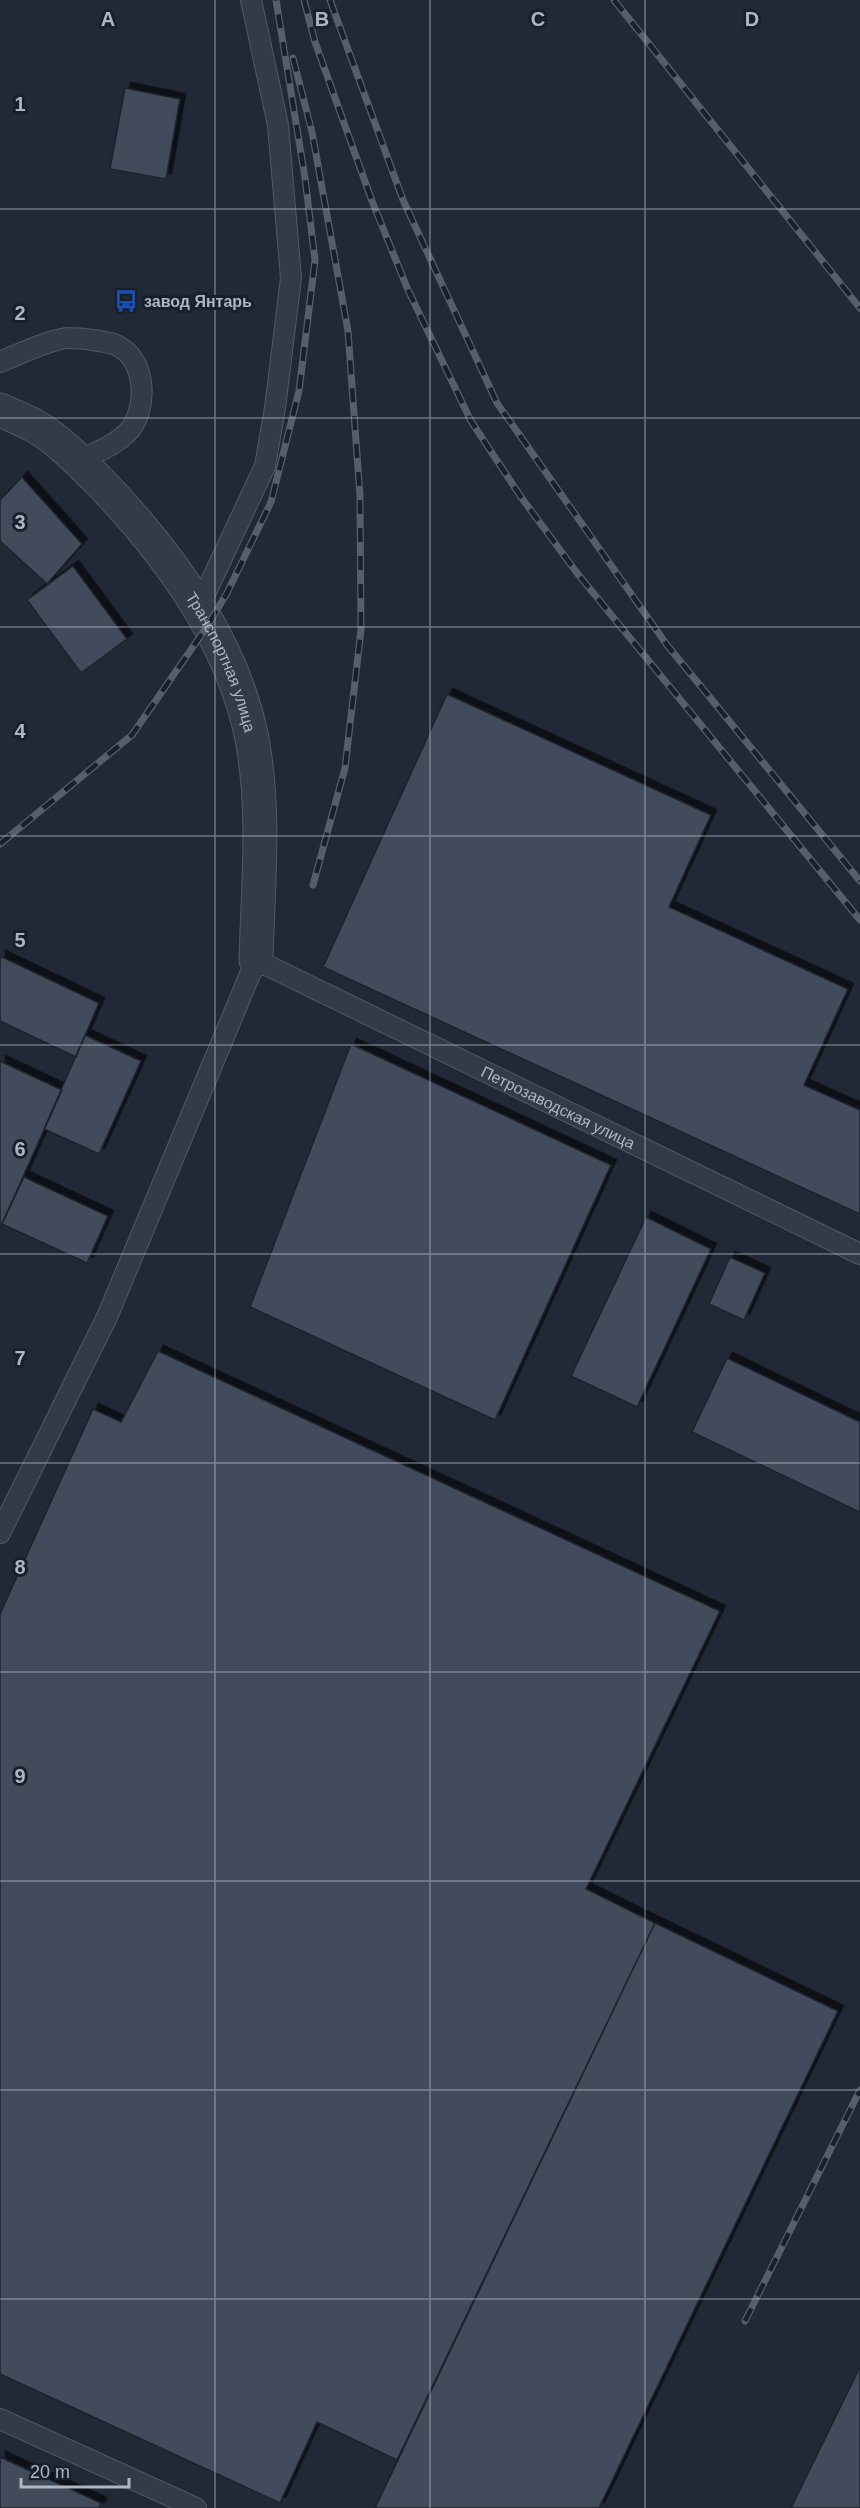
<svg xmlns="http://www.w3.org/2000/svg" width="860" height="2508" font-family="Helvetica,sans-serif">
  <style>
    .building { fill: #424b5b; stroke: #1c222d; stroke-width: 1.5; filter: url(#shadow) }
    .lines { fill: none; stroke-linecap: round; stroke-linejoin: round }
    .service-casing { stroke: #525864; stroke-width: 22 }
    .minor-casing { stroke: #525864; stroke-width: 35 }
    .service { stroke: #343b47; stroke-width: 20 }
    .minor { stroke: #343b47; stroke-width: 33 }
    .rail-casing { stroke: #565e6e; stroke-width: 7 }
    .rail { stroke: #1a202b; stroke-width: 4.5; stroke-dasharray: 14; stroke-linecap: butt }
    .grid { fill: none; stroke: #aeb5c3; stroke-width: 1.5; stroke-opacity: 0.55 }
    .labels { text-anchor: middle; dominant-baseline: central; stroke-width: 6; stroke-linejoin: round; paint-order: stroke }
    .poi-label { font-size: 16px; font-weight: bold; fill: #aeb5c3; stroke: #1a202b; text-anchor: start }
    .street-label { font-size: 16px; fill: #aeb5c3; stroke: #1a202b }
    .grid-label { font-size: 20px; text-anchor: middle; font-weight: bold; fill: #aeb5c3; stroke: #1a202b; stroke-width: 6; stroke-linejoin: round; paint-order: stroke }
  </style>
  <defs>
    <filter id="shadow"><feDropShadow dx="5.5" dy="-5.5" stdDeviation="0" flood-color="#0009"/></filter>
  </defs>
  <rect width="100%" height="100%" fill="#212936"/>
  <!-- building -->
  <path class="building" d="M 125,88 L 180,99 L 166,179 L 110,169 Z
    M 22,477 L 82,544 L 47,584 L 0,541 L 0,500 Z
    M 73,566 L 127,639 L 81,673 L 27,600 Z
    M 447,694 L 711,815 L 669,907 L 848,989 L 804,1085 L 860,1110 L 860,1214 L 323,967 Z
    M 0,956 L 99,1003 L 76,1057 L 0,1021 Z
    M 85,1035 L 141,1061 L 99,1154 L 44,1129 Z
    M 351,1044 L 611,1165 L 495,1420 L 250,1307 Z
    M 0,1061 L 62,1090 L 0,1228 Z
    M 24,1177 L 108,1216 L 87,1263 L 2,1224 Z
    M 646,1217 L 711,1249 L 637,1407 L 571,1376 Z
    M 730,1257 L 765,1273 L 744,1320 L 709,1304 Z
    M 158,1351 L 720,1611 L 586,1889 L 655,1923 L 397,2460 L 317,2422 L 280,2503 L 0,2374 L 0,1614 L 93,1409 L 121,1422 Z
    M 727,1358 L 860,1422 L 860,1512 L 692,1432 Z
    M 655,1923 L 838,2011 L 599,2508 L 375,2508 Z
    M 860,2367 L 860,2508 L 791,2508 Z
    M 0,2457 L 101,2503 L 99,2508 L 0,2508 Z"/>
  <g class="lines">
    <!-- service casing -->
    <g class="service-casing">
      <g id="service">
        <path d="M 0,362 C 14,356 56,337 70,338 C 80,338 106,341 116,345 C 147,358 149,411 127,433 C 113,446 96,453 78,460"/>
        <path d="M 198,609 L 265,466 L 275,408 L 291,278 L 278,125 L 251,0"/>
        <path id="s1" d="M 0,1533 L 107,1317 L 256,960 L 860,1254"/>
        <path d="M 0,2419 L 196,2508"/>
      </g>
    </g>
    <!-- minor casing -->
    <g class="minor-casing">
      <g id="minor">
        <path id="s2" d="M 0,410 C 11,415 22,419 33,425 C 57,438 79,461 98,480 C 166,550 230,636 251,734 C 266,807 258,885 256,960"/>
      </g>
    </g>
    <!-- service -->
    <use href="#service" class="service"/>
    <!-- minor -->
    <use href="#minor" class="minor"/>
    <!-- rail casing -->
    <g class="rail-casing">
      <path id="rail" d="M 304,0 L 315,42 L 372,201 L 408,290 L 471,421 L 521,497 L 577,573 L 860,920
        M 330,0 L 403,200 L 497,403 L 667,645 L 860,881
        M 614,0 L 860,308
        M 293,58 L 312,132 L 348,331 L 360,496 L 361,630 L 345,768 L 313,885
        M 0,844 L 132,735 L 208,625 L 227,593 L 271,502 L 299,391 L 315,260 L 305,178 L 276,0
        M 745,2321 L 860,2090"/>
    </g>
    <!-- rail -->
    <use href="#rail" class="rail"/>
  </g>
  <!-- grid -->
  <path class="grid" d="M 215,0 L 215,2508M 430,0 L 430,2508M 645,0 L 645,2508M 0,209 L 860,209M 0,418 L 860,418M 0,627 L 860,627M 0,836 L 860,836M 0,1045 L 860,1045M 0,1254 L 860,1254M 0,1463 L 860,1463M 0,1672 L 860,1672M 0,1881 L 860,1881M 0,2090 L 860,2090M 0,2299 L 860,2299"/>
  <!-- icons -->
  <defs>
    <g id="bus-bare" transform="scale(1.8)"><path d="M-5-6H5V4H4V6H2V4H-2V6H-4V4H-5ZM-3.5-4V0h7V-4ZM-3.5 1.2v1.5H-2V1.2ZM2 1.2v1.5H3.5V1.2Z" fill="#1a4fb4" stroke="#1a202b" stroke-width="2.5" paint-order="stroke"/></g>
  </defs>
  <g fill-rule="evenodd">
    <use href="#bus-bare" x="126" y="301"/>
  </g>
  <g class="labels">
    <!-- poi labels -->
    <g class="poi-label">
      <text x="144" y="301">завод Янтарь</text>
    </g>
    <!-- street labels -->
    <g class="street-label">
      <text stroke="none"><textPath href="#s2" startOffset="344">Транспортная улица</textPath></text>
      <text stroke="none"><textPath href="#s1" startOffset="964">Петрозаводская улица</textPath></text>
    </g>
  </g>
  <g class="grid-label">
    <text x="108" y="26">A</text>
    <text x="322" y="26">B</text>
    <text x="538" y="26">C</text>
    <text x="752" y="26">D</text>
    <text x="20" y="111">1</text>
    <text x="20" y="320">2</text>
    <text x="20" y="529">3</text>
    <text x="20" y="738">4</text>
    <text x="20" y="947">5</text>
    <text x="20" y="1156">6</text>
    <text x="20" y="1365">7</text>
    <text x="20" y="1574">8</text>
    <text x="20" y="1783">9</text>
  </g>
  <!-- scale -->
  <path d="M21 2478v9h108v-9" fill="none" stroke="#aeb5c3" stroke-width="3"/>
  <text x="30" y="2478" font-size="18" fill="#aeb5c3" stroke="#1a202b" stroke-width="4.5" paint-order="stroke">20 m</text>
</svg>
